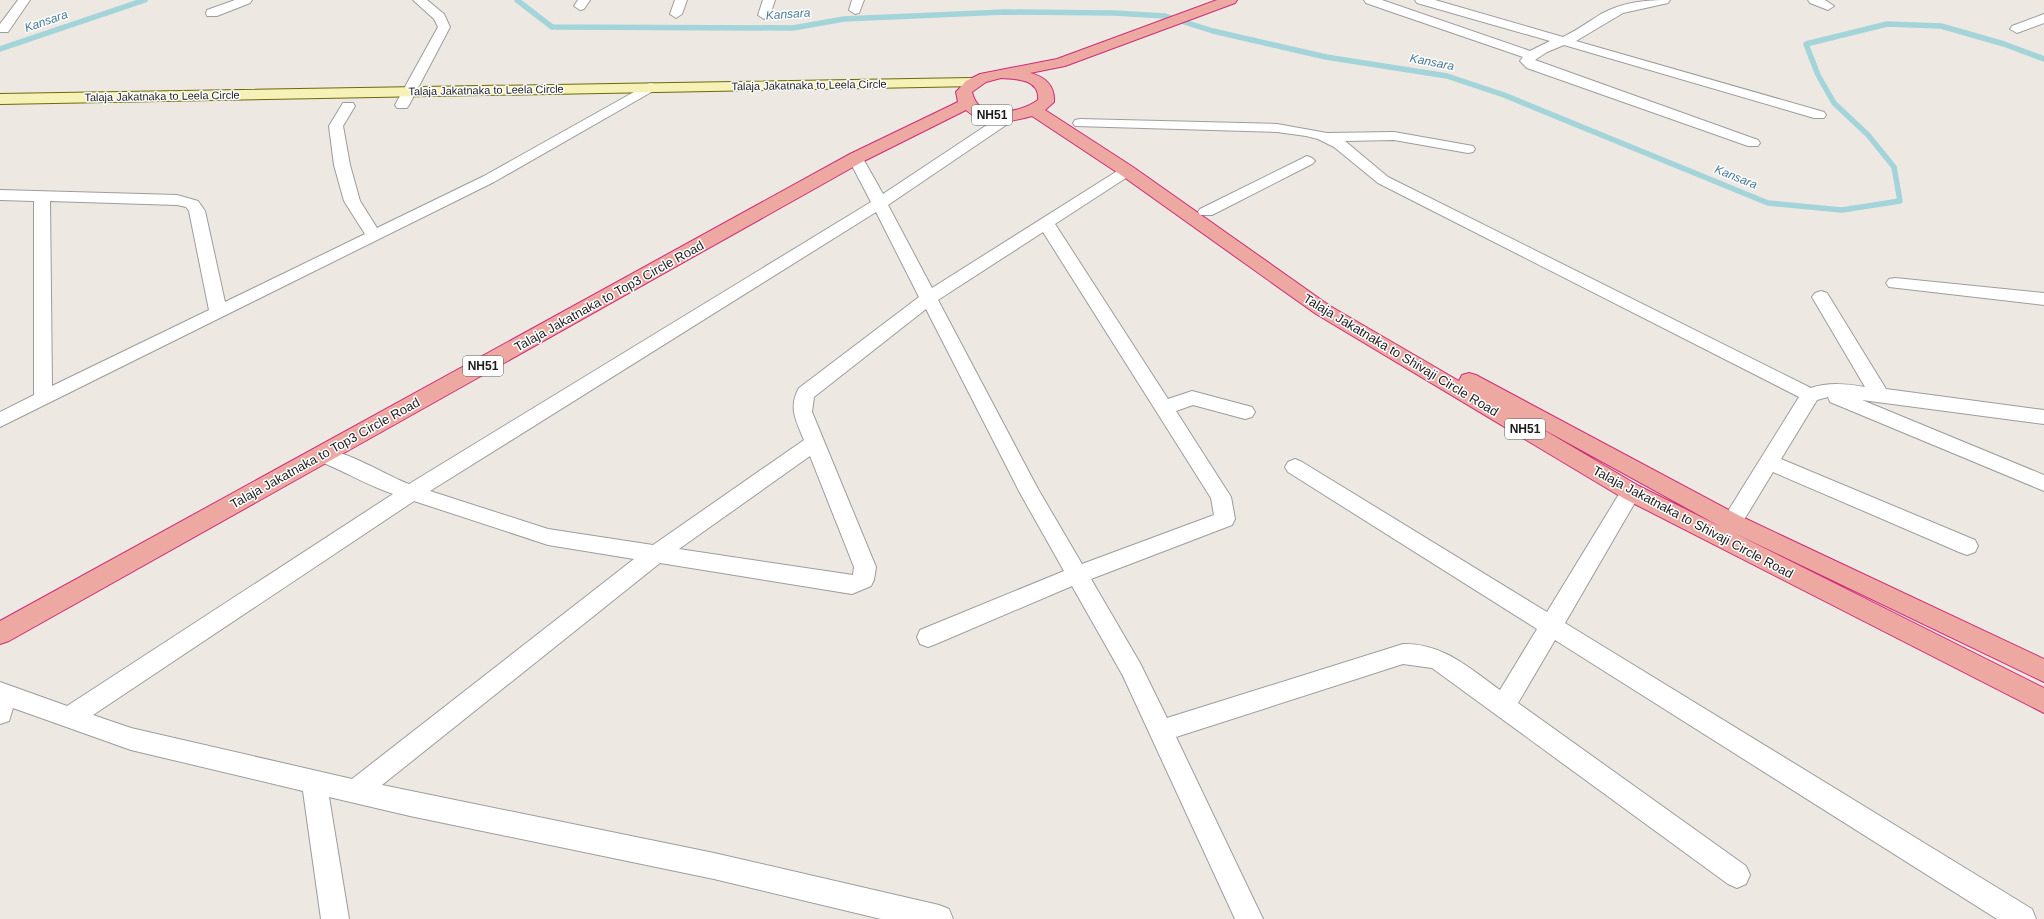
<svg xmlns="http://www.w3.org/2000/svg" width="2044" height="919" font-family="Helvetica,sans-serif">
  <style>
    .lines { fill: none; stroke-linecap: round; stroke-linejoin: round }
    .stream { stroke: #a3d4d9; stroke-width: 5.5 }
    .minor-casing { stroke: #9d9d9d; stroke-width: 2 }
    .secondary-casing { stroke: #6d6a09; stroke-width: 2 }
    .trunk-casing { stroke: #cf2a79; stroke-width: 2 }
    .minor { fill: #fff; fill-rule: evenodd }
    .secondary { fill: #f6f1b6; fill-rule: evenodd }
    .trunk { fill: #eda8a2; fill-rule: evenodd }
    .labels { text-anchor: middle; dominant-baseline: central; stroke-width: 3; stroke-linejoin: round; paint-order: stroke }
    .far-street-label { font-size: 11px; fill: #1c1c1c; stroke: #fff }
    .far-water-label { font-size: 12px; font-style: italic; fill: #477a98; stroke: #fff }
    .shield { fill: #fff; stroke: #606060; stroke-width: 1 }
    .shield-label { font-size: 12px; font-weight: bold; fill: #1c1c1c }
    .street-label { font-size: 13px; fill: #1c1c1c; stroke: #fff }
  </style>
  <rect width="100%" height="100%" fill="#ede8e2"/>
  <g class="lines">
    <!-- stream -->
    <path class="stream" d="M 517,0 L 552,27 L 793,28 L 844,19 L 1004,12 L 1114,13 L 1165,16 L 1213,31 L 1326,57 L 1447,76 L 1504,95 L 1768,203 L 1842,210 L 1900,201 L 1894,167 L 1868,135 L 1834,103 L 1818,75 L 1806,44 L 1887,24 L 1941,26 L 2004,44 L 2044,59
      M 0,49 L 145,0"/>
    <!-- minor casing -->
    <g class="minor-casing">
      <path id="minor" d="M 18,0 L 30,0 L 8,32 L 0,32 L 0,24 Z
        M 235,0 L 252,0 L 250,3 L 217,16 L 207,16 L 206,13 L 207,10 Z
        M 413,0 L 427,0 L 444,14 L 450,27 L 409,105 L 407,108 L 397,108 L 395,105 L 438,27 L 434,19 Z
        M 578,0 L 590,0 L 584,9 L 580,10 L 574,6 Z
        M 675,0 L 687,0 L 682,14 L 676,18 L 670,14 Z
        M 763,0 L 775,0 L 770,15 L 764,19 L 758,15 Z
        M 852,0 L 864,0 L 859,13 L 855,14 L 849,10 Z
        M 1364,0 L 1382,0 L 1530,51 L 1550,41 L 1417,3 L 1415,0 L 1435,0 L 1563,37 C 1576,31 1588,22 1601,14 C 1623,2 1645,0 1670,0 L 1668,3 L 1623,13 L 1576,41 L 1824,112 L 1826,115 L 1824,118 L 1814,118 L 1564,45 L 1547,52 L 1535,60 L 1758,140 L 1760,143 L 1758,146 L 1748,146 L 1527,68 L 1520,61 L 1523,57 L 1386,10 L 1366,3 Z
        M 1808,0 L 1825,0 L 1834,6 L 1828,10 L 1810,3 Z
        M 2044,14 L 2044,23 L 2017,33 L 2010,29 L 2012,26 Z
        M 650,83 L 655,84 L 657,87 L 655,90 L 494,182 L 0,427 L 0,412 L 34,395 L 34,201 L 0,200 L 0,190 L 177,195 L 198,201 L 205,211 L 225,302 L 365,234 L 344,201 L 334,165 L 329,126 L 343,103 L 353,103 L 355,106 L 343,126 L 350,165 L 360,201 L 377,228 L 484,176 ZM 50,201 L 177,205 L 186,207 L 189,211 L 209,310 L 52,386 Z
        M 1010,112 L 1015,113 L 1017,116 L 1015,119 L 888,205 L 932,288 L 1122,168 L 1132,168 L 1135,171 L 1132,174 L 1055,224 L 1168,399 L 1192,391 L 1252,407 L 1255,412 L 1252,417 L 1245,419 L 1193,405 L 1176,411 L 1231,497 L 1235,519 L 1232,525 L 1091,579 L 1140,663 L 1167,718 L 1403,644 C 1443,643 1469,668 1500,690 L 1537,629 L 1288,472 L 1285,467 L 1288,462 L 1295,459 L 1302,462 L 1547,612 L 1624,486 L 1631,484 L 1638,486 L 1641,492 L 1565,623 L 2032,909 L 2036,919 L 1997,919 L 1555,640 L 1518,703 L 1746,866 L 1750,875 L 1746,884 L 1737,888 L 1728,884 L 1432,668 L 1403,664 L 1176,737 L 1263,919 L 1235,919 L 1123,676 L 1072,586 L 936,644 L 928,647 L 920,644 L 917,637 L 920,630 L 1064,571 L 1020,493 L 926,309 L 814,397 L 812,412 L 876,567 L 874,580 L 871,586 L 852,594 L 660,563 L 382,785 L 714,853 L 939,905 L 949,909 L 953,919 L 881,919 L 714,879 L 410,816 L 329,797 L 349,919 L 321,919 L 303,791 L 131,750 L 13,708 L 9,721 L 0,724 L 0,682 L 67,706 L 393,494 C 366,485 343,470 316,460 L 313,455 L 316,450 C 336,444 387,476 409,484 L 871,202 L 848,158 L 851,155 L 861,155 L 883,194 L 1005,113 ZM 876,212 L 919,297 L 799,388 C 788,407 796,421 804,440 L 653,545 L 548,529 L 430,491 ZM 1043,232 L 1211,498 L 1214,515 L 1082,564 L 1038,489 L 938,300 ZM 810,456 L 854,567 L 853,575 L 679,549 ZM 414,501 L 548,545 L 634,559 L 352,779 L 131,728 L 93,715 Z
        M 1080,119 L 1277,124 L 1327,133 L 1394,132 L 1473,146 L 1475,149 L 1473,152 L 1468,153 L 1394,140 L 1345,141 L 1388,177 L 1811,388 C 1829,382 1847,384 1865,387 L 1812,297 L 1815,293 L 1821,291 L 1827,293 L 1886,389 L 2044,410 L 2044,424 L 1862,400 L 2044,475 L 2044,491 L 1830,402 L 1828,397 L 1817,400 L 1781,459 L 1975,540 L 1978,546 L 1975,552 L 1967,555 L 1959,552 L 1773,472 L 1739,528 L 1732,530 L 1725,528 L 1721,522 L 1725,516 L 1799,397 L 1378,183 L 1334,147 L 1318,139 L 1306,136 L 1277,132 L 1075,126 L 1073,123 L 1075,120 Z
        M 1307,156 L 1312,158 L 1315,161 L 1312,164 L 1212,215 L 1200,215 L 1198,212 L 1200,209 Z
        M 1895,278 L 2044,293 L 2044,305 L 1889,287 L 1886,283 L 1889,279 Z"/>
    </g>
    <!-- secondary casing -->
    <g class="secondary-casing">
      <path id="secondary" d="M 971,78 L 976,80 L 979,83 L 976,86 L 0,104 L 0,94 Z"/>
    </g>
    <!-- trunk casing -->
    <g class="trunk-casing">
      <path id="trunk" d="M 1217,0 L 1237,0 L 1235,3 L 1065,66 L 1030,73 C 1045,77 1055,85 1054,102 L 1045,110 L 1133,167 L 1330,306 L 1459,381 L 1462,375 L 1469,373 L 1476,375 L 1740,516 L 2044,659 L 2044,682 L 1732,532 L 2044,688 L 2044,713 L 1623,498 L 1316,314 L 1121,175 L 1032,116 C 1012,122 983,126 966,110 L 862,162 L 9,641 L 0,644 L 0,621 L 850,154 L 958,102 L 956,92 L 966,81 L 980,74 L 1057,59 ZM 1001,78 C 1017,79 1040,79 1038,100 C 1020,113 978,122 972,92 L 986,82 ZM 1532,423 L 1721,527 L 1639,486 Z"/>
    </g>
    <!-- minor -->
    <use href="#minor" class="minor"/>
    <!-- secondary -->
    <use href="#secondary" class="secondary"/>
    <!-- trunk -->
    <use href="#trunk" class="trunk"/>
  </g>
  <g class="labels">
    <!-- far-street labels -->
    <g class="far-street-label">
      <text transform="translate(809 85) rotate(-1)">Talaja Jakatnaka to Leela Circle</text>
      <text transform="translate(486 90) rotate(-1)">Talaja Jakatnaka to Leela Circle</text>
      <text transform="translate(162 96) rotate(-1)">Talaja Jakatnaka to Leela Circle</text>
    </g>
    <!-- far-water labels -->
    <g class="far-water-label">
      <text transform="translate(788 14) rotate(-4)">Kansara</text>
      <text transform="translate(46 21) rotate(-19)">Kansara</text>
      <text transform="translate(1432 62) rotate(11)">Kansara</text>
      <text transform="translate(1736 177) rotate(22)">Kansara</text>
    </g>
    <!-- shield labels -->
    <g class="shield">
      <rect x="972" y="105" width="40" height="20" rx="3"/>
      <rect x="463" y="356" width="40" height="20" rx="3"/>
      <rect x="1505" y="419" width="40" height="20" rx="3"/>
    </g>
    <g class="shield-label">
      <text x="992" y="115">NH51</text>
      <text x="483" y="366">NH51</text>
      <text x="1525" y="429">NH51</text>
    </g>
    <!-- street labels -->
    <g class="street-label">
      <text transform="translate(609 296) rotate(-29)">Talaja Jakatnaka to Top3 Circle Road</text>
      <text transform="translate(1401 355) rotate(31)">Talaja Jakatnaka to Shivaji Circle Road</text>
      <text transform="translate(325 453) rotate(-29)">Talaja Jakatnaka to Top3 Circle Road</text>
      <text transform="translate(1693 522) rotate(28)">Talaja Jakatnaka to Shivaji Circle Road</text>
    </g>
  </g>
</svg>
